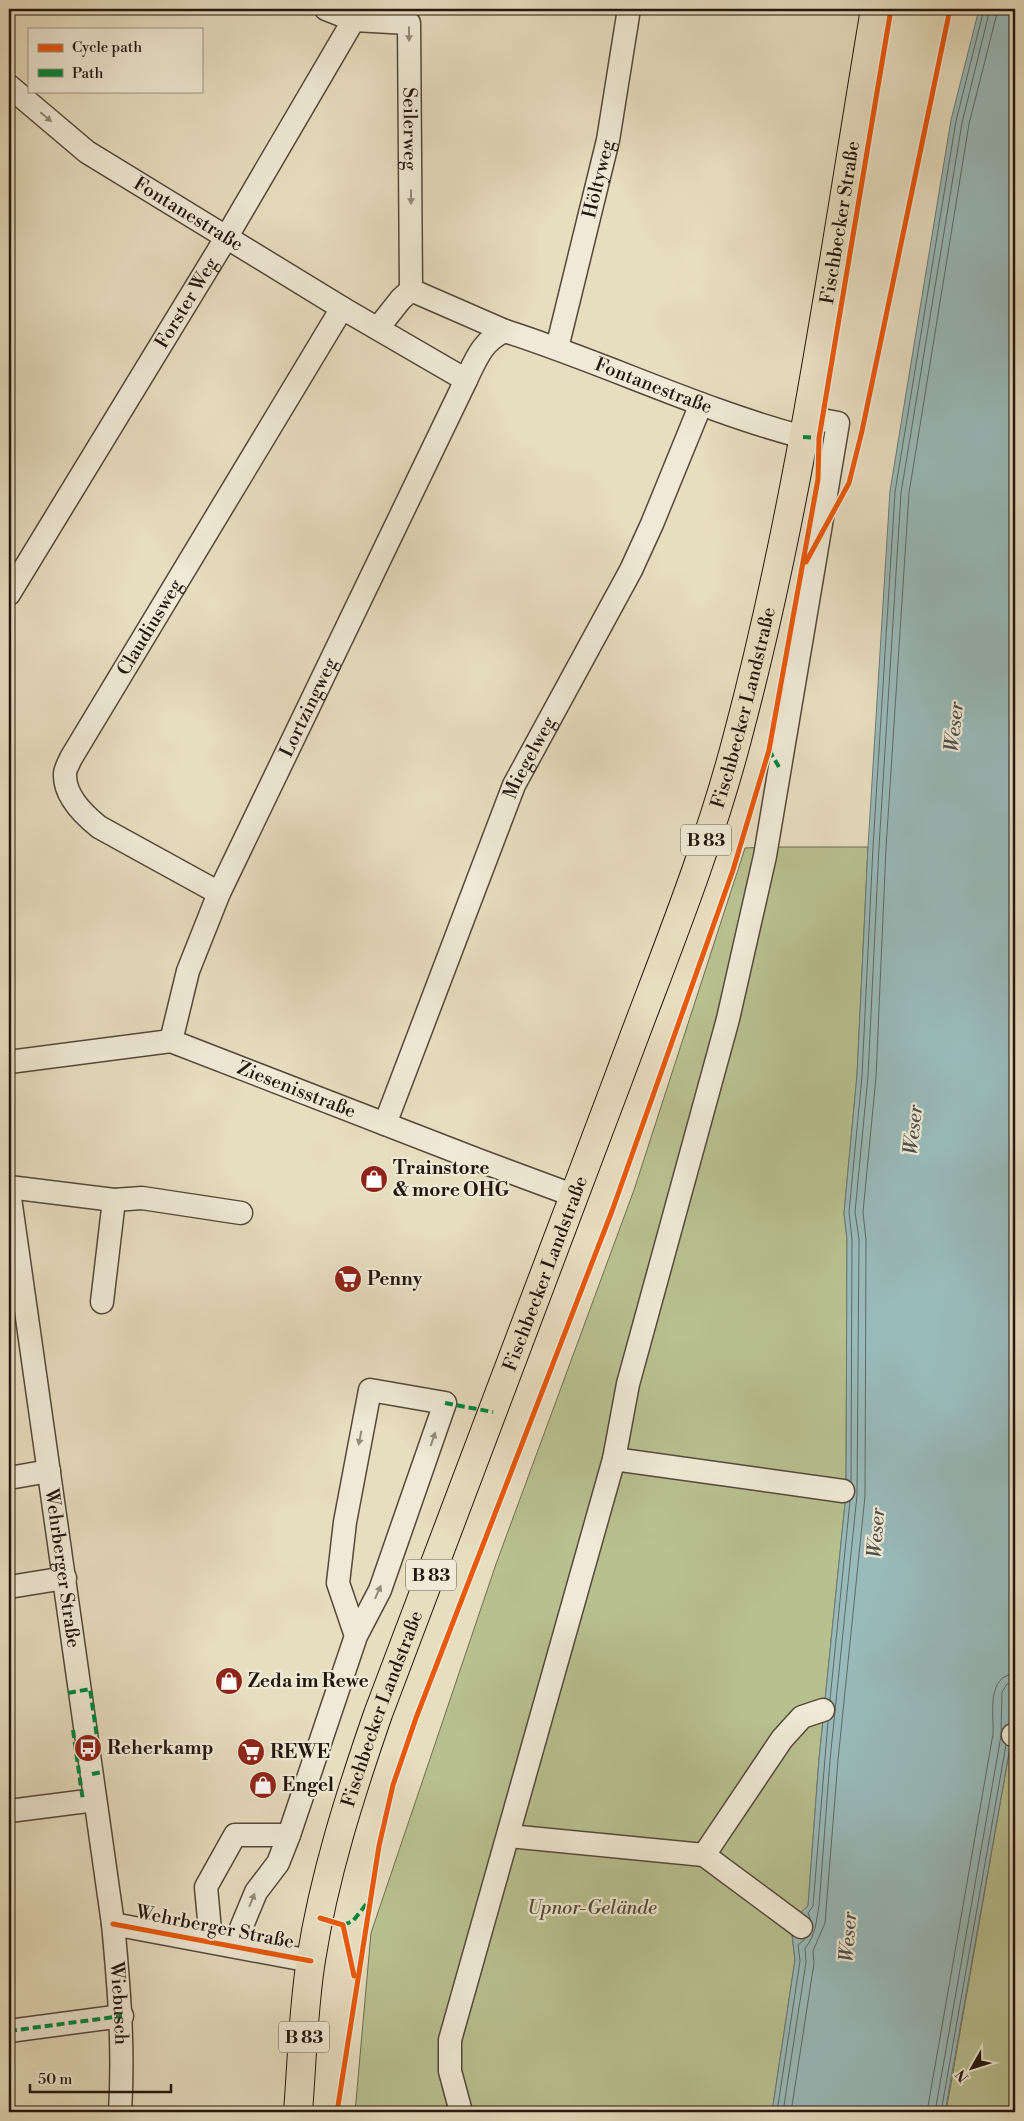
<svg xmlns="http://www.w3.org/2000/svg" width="1024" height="2121" font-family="'Libre Bodoni',serif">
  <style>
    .green { fill: #b8c090; stroke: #6e6c50 }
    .water { fill: #99baba; stroke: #6a7976 }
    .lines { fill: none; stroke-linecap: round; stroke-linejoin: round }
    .shore { stroke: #5e6865; stroke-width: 1 }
    .minor-casing { stroke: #55483c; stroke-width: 25 }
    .major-casing { stroke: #241710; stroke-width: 30 }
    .minor { stroke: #efe9d5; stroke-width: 22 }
    .major { stroke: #e7ddbf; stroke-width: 28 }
    .quiet { stroke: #00873e; stroke-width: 4; stroke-dasharray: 8 4; stroke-linecap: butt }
    .cycleway-casing { stroke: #efe9d5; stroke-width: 8 }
    .cycleway { stroke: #e8590c; stroke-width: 5 }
    .oneway { fill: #948a7c }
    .labels { text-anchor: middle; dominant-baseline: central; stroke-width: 4.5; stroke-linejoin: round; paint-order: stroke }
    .shield { fill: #efe9d5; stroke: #61564b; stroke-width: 1 }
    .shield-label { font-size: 18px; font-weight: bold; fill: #241710 }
    .street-label { font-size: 19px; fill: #241710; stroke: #efe9d5 }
    .poi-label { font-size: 19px; font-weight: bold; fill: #241710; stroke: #efe9d5; text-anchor: start }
    .park-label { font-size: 19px; font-style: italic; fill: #504a36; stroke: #efe9d5 }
    .water-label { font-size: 20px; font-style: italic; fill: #4d504c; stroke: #efe9d5 }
  </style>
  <rect width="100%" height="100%" fill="#e7ddbf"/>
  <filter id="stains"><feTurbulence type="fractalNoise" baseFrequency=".004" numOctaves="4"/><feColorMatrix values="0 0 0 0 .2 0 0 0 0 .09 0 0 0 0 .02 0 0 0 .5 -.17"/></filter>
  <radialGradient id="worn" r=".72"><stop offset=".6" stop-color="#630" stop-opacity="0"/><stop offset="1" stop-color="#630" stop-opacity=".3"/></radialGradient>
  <!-- green -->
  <path class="green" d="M 768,847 L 868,847 L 857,1075 L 844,1213 L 847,1239 L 846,1494 L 819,1759 L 808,1906 L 799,1914 L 807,1920 L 799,1939 L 792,1935 L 795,1960 L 772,2112 L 355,2112 L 371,1933 L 496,1564 L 634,1190 L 745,848 Z
    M 1015,1547 L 1015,2112 L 946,2112 L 1012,1736 Z"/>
  <!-- water -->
  <path class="water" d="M 979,9 L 1015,9 L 1015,1547 L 1012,1736 L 945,2112 L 772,2112 L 795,1960 L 792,1934 L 799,1939 L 807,1920 L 799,1914 L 808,1906 L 819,1759 L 846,1494 L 847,1239 L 844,1213 L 857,1075 L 868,847 L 890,491 L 951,120 Z"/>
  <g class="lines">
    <!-- shore -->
    <path class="shore" d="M 851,1481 L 852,1239 L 849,1212 L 862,1076 L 873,847 L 895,492 L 956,121 L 984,9
      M 830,1700 L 850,1501
      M 1001,1733 L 1002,1692 L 1007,1684 L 1015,1682
      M 811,1921 L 808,1913 L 813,1906 L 828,1721
      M 777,2112 L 800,1961 L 798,1945 L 805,1939
      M 783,2112 L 806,1962 L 805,1948 C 816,1936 816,1921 819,1906 L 830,1760 L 857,1495 L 859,1239 L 855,1212 L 868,1076 L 879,847 L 901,493 L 962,123 L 990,9
      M 791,2112 L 814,1963 L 813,1951 L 825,1923 L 838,1760 L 865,1496 L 866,1240 L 863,1212 L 876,1077 L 886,848 L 909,493 L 969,124 L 998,9
      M 927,2112 L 993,1734 C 994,1714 986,1675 1015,1674
      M 935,2112 L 1001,1736
      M 941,2112 L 1006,1745"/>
    <!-- minor casing -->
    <g class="minor-casing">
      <g id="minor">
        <path id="s1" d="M 326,9 L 354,20 L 409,23 L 411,290"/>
        <path id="s2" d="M 9,86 L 87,152 L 342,308 L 466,380"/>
        <path d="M 378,328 L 401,299 L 411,290 L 505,331"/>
        <path id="s3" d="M 557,348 L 608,140 L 629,9"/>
        <path id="s4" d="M 9,594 L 226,238 L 360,9"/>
        <path id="s5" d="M 219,893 L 99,827 C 84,815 64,796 65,774 C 65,769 69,763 71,758 L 342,308"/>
        <path id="s6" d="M 171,1041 L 188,971 L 219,893 L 466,380 C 476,359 483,340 505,331 C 605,363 701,410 803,437"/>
        <path id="s7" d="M 9,1062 L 171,1041 L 478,1160 L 575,1196"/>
        <path id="s8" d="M 385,1124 L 514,785 L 631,570 L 652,524 L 701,404"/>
        <path d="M 9,1187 L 114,1200 L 142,1198 L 241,1213"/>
        <path id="s9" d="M 9,1191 L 113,1924 C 119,1987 124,2049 120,2112"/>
        <path d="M 102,1302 L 114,1200"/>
        <path d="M 614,1459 L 843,1491"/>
        <path d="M 9,1478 L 49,1471"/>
        <path d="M 9,1587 L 65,1578"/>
        <path d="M 1013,1735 L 1015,1735"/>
        <path d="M 9,1811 L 95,1800"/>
        <path d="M 289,1835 L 356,1636 L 380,1590 L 445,1403 L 370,1390 L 345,1522 L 338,1583 L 356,1636"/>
        <path d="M 509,1836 L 704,1855 L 801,1927"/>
        <path d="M 704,1855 L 782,1739 L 802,1717 L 823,1710"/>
        <path d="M 113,1924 L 311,1961"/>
        <path d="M 211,1941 L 206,1887 L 235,1835 L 289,1835 L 278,1863 L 256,1892 L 234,1945"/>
        <path d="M 9,2031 L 122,2016"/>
        <path d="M 461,2112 L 450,2071 L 450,2040 L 614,1459 L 628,1384 L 728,1019 L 765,856 L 838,423 L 806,417"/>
      </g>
    </g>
    <!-- major casing -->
    <g class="major-casing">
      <g id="major">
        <path id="s10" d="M 298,2112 C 302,2062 303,2010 311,1960 C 324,1876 350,1795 378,1714 C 459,1502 540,1290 619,1077 C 660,966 707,854 737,739 C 801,500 834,253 875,9"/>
      </g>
    </g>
    <!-- minor -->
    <use href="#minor" class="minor"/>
    <!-- major -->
    <use href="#major" class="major"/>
    <!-- quiet -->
    <path class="quiet" d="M 803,437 L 819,438
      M 769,750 L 779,767
      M 445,1403 L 493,1412
      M 68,1693 L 90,1689 L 97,1737
      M 73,1730 L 83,1801
      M 92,1774 L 102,1772
      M 343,1925 L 353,1921 L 368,1902
      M 9,2031 L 122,2016"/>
    <!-- cycleway casing -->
    <g class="cycleway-casing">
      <path id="cycleway" d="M 806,562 L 849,483 L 862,431 L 950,9
        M 320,1918 L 343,1925 L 354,1976
        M 113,1924 L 311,1961
        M 337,2112 L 379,1846 L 393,1785 L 416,1718 L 612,1211 L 733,870 L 769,750 L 818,479 L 819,438 L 891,9"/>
    </g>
    <!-- cycleway -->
    <use href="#cycleway" class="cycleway"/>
  </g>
  <!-- one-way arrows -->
  <defs><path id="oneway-solid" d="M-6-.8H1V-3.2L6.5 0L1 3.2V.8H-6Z" transform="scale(1.25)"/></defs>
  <g class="oneway">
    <use href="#oneway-solid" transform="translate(409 34) rotate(90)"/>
    <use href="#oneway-solid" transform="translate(46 117) rotate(40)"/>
    <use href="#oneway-solid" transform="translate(411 197) rotate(90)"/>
    <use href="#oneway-solid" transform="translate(360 1438) rotate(101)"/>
    <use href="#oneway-solid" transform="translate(433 1439) rotate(-71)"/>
    <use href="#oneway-solid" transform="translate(378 1592) rotate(-66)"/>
    <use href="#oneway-solid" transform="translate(252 1900) rotate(-68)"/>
  </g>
  <!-- icons -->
  <defs>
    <g id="shop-disc" transform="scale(1.4375)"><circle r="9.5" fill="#8f2418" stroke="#efe9d5"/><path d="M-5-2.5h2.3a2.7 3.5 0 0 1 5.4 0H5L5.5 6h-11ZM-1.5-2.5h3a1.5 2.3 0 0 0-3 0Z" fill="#fff"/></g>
    <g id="supermarket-disc" transform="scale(1.4375)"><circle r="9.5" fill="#8f2418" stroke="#efe9d5"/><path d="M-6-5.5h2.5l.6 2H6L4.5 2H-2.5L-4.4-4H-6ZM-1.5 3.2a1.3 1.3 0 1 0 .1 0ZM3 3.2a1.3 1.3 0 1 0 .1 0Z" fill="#fff"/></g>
    <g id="bus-disc" transform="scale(1.4375)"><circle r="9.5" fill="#8f2418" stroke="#efe9d5"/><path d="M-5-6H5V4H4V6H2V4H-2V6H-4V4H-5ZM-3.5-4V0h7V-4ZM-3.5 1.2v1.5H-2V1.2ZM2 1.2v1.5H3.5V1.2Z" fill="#fff"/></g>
  </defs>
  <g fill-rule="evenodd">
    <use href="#shop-disc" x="374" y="1179"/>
    <use href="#supermarket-disc" x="348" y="1279"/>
    <use href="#shop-disc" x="229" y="1681"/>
    <use href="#bus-disc" x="88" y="1748"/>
    <use href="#supermarket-disc" x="251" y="1752"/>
    <use href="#shop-disc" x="263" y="1785"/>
  </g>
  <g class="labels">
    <!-- shield labels -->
    <g class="shield">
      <rect x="681" y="824.5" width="50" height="31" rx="4"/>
      <rect x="406" y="1559.5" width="50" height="31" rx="4"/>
      <rect x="279" y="2021.5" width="50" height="31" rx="4"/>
    </g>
    <g class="shield-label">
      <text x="706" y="840">B 83</text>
      <text x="431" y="1575">B 83</text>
      <text x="304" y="2037">B 83</text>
    </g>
    <!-- street labels -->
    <g class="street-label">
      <text stroke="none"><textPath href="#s1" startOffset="191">Seilerweg</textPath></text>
      <text stroke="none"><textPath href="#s3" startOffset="174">Höltyweg</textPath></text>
      <text stroke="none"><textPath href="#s2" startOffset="221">Fontanestraße</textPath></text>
      <text stroke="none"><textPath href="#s10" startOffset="1974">Fischbecker Straße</textPath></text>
      <text stroke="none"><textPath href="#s4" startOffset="341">Forster Weg</textPath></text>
      <text stroke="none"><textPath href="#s6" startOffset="948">Fontanestraße</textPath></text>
      <text stroke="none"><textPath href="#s5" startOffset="372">Claudiusweg</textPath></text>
      <text stroke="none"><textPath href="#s6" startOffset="362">Lortzingweg</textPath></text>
      <text stroke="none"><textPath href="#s10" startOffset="1479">Fischbecker Landstraße</textPath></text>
      <text stroke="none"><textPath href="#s8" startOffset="394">Miegelweg</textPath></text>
      <text stroke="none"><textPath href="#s7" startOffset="298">Ziesenisstraße</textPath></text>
      <text stroke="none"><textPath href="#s10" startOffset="879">Fischbecker Landstraße</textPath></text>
      <text stroke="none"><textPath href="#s9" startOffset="381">Wehrberger Straße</textPath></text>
      <text stroke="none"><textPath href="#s10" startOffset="414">Fischbecker Landstraße</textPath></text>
      <text transform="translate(215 1927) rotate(11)">Wehrberger Straße</text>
      <text stroke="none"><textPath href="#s9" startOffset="820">Wiebusch</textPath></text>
    </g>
    <!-- poi labels -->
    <g class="poi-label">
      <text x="393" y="1168">Trainstore<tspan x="393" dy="22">&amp; more OHG</tspan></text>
      <text x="367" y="1279">Penny</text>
      <text x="248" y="1681">Zeda im Rewe</text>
      <text x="107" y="1748">Reherkamp</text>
      <text x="270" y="1752">REWE</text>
      <text x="282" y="1785">Engel</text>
    </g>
    <!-- park labels -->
    <g class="park-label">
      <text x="592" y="1908">Upnor-Gelände</text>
    </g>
    <!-- water labels -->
    <g class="water-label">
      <text transform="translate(955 727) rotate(-84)">Weser</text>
      <text transform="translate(914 1130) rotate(-84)">Weser</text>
      <text transform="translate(877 1533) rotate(-86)">Weser</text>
      <text transform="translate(849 1937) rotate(-86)">Weser</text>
    </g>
  </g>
  <!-- margin -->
  <rect width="1024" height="2121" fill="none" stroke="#e7ddbf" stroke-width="30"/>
  <rect x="10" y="10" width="1004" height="2101" fill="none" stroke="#241710" stroke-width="2.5"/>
  <rect x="15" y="15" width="994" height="2091" fill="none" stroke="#241710"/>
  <!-- legend -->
  <rect x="28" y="28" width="175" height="65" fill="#efe9d5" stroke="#9e9586"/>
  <rect x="38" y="44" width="25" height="8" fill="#e8590c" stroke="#9e9586"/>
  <text x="72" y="52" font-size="15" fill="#241710">Cycle path</text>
  <rect x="38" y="69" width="25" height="8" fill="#00873e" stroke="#9e9586"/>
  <text x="72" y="78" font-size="15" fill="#241710">Path</text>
  <!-- north arrow -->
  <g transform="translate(972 2068) rotate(231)" stroke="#efe9d5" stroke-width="4" paint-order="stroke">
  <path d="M0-4L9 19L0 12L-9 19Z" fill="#241710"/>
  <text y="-8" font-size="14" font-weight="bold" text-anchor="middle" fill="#241710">N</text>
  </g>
  <!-- scale -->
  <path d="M30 2084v8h141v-8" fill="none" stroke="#241710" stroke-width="2.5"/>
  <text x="38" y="2084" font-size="15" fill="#241710" stroke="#efe9d5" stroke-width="4" paint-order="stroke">50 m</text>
  <rect width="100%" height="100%" filter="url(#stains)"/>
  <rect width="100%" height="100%" fill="url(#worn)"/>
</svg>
